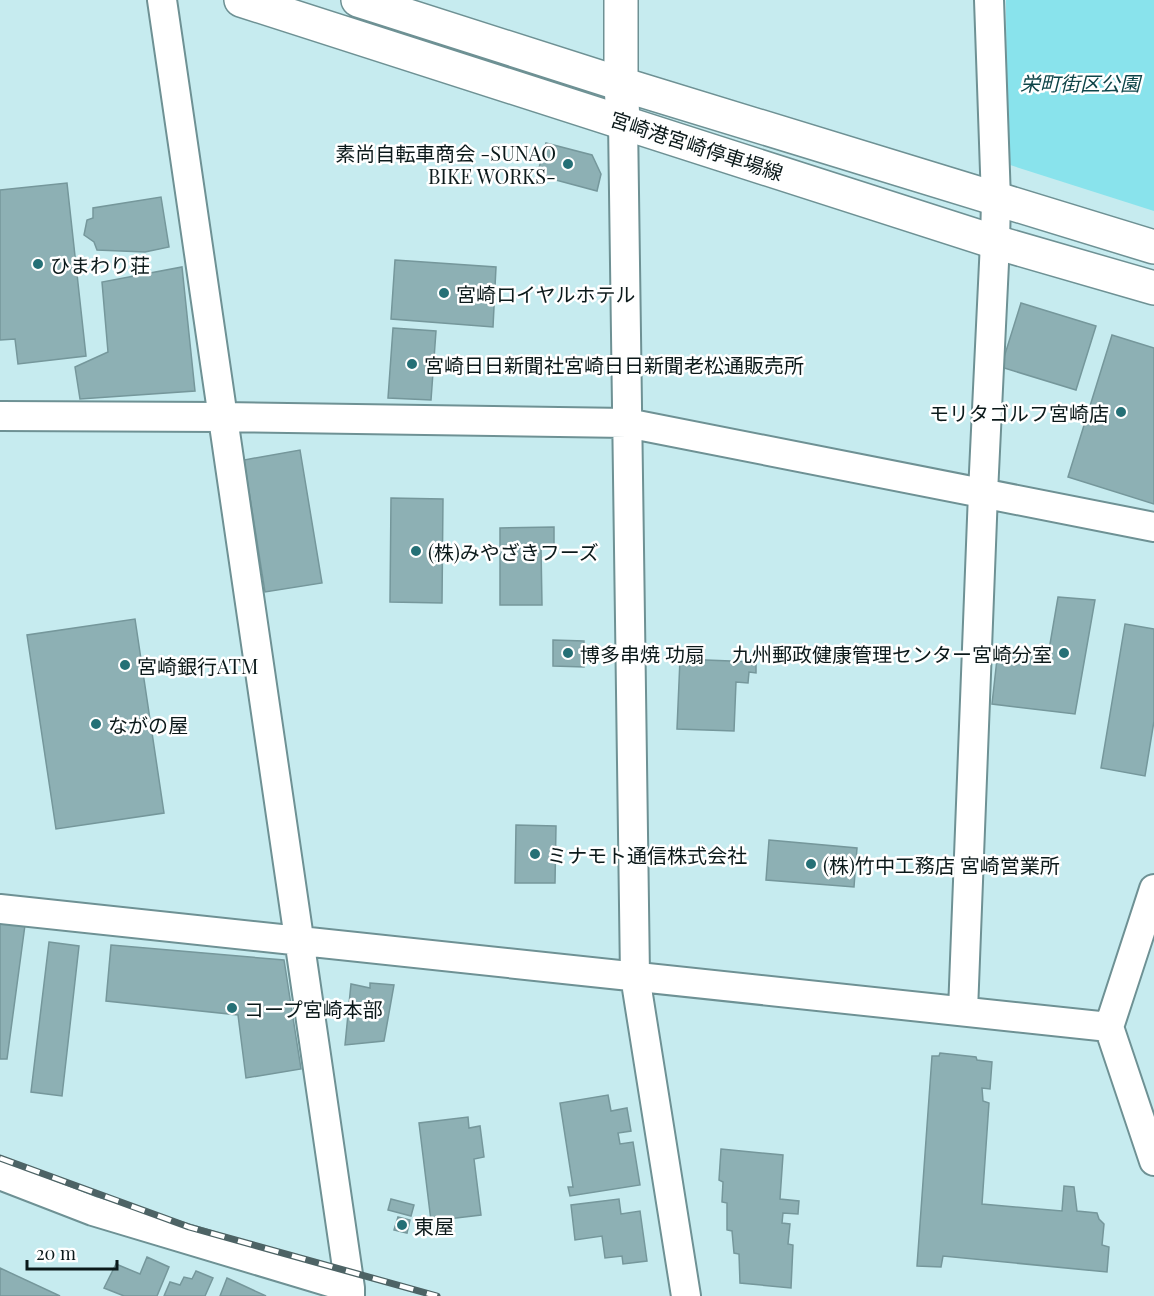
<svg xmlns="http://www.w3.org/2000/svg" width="1154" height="1296" font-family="'Playfair Display','Noto Sans JP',serif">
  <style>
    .green { fill: #89e3ec }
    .building { fill: #8db0b4; stroke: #75979b; stroke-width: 1.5 }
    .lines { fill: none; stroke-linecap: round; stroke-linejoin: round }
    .minor-casing { stroke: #6e9194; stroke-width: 32 }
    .tertiary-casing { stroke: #6e9194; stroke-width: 36 }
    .secondary-casing { stroke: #6e9194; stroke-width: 36 }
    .minor { stroke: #fff; stroke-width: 28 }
    .tertiary { stroke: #fff; stroke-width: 33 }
    .secondary { stroke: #fff; stroke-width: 33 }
    .rail-casing { stroke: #4d6365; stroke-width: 7 }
    .rail { stroke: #fff; stroke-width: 4.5; stroke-dasharray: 14; stroke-linecap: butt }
    .poi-dot { fill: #257076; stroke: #fff; stroke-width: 2 }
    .labels { text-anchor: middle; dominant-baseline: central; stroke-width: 5; stroke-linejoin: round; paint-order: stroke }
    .park-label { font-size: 20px; font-style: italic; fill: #0d4448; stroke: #fff }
    .street-label { font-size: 20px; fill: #0b191a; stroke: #fff }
    .poi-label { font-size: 20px; fill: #0b191a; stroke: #fff; text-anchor: start }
  </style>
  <rect width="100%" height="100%" fill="#c6ebef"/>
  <!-- green -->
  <path class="green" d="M 1006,0 L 1154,0 L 1154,211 L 1007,164 Z"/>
  <!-- building -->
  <path class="building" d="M 546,143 L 592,155 L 601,174 L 597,191 L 537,175 Z
    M 67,183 L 86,356 L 18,364 L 15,339 L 0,340 L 0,190 Z
    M 161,197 L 169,247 L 145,252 L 97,250 L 94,242 L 84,235 L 87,220 L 93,218 L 93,208 Z
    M 395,260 L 496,267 L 493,327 L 391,319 Z
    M 182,267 L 195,391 L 80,399 L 75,367 L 108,352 L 102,282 Z
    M 1021,303 L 1096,326 L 1076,390 L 1001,367 Z
    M 393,328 L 436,331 L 431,400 L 388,398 Z
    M 1112,335 L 1154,348 L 1154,504 L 1068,477 Z
    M 300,450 L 322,583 L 265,592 L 244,460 Z
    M 391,498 L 443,499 L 442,603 L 390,602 Z
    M 554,527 L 554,548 L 541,547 L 542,605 L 500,605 L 500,528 Z
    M 1058,597 L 1095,600 L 1075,714 L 992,704 L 998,650 L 1036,657 L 1049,650 Z
    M 135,619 L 164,813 L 56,829 L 27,635 Z
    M 1125,624 L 1154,629 L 1154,721 L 1145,776 L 1101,768 Z
    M 553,640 L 584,641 L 584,667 L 553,666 Z
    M 680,659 L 756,662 L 756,673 L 749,672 L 748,683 L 736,682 L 734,731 L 677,729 Z
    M 516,825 L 556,826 L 555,883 L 515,883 Z
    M 769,840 L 857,848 L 854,887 L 766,880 Z
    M 0,922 L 25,925 L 7,1059 L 0,1059 Z
    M 49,942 L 79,946 L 62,1096 L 31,1092 Z
    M 111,945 L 284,960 L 301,1069 L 246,1078 L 238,1015 L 106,1001 Z
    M 370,983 L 394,985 L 384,1041 L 345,1045 L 351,984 L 370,988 Z
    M 940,1053 L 976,1057 L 977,1060 L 992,1062 L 990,1089 L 982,1088 L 983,1101 L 989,1103 L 982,1204 L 1062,1211 L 1064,1186 L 1074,1187 L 1077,1211 L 1097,1213 L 1099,1219 L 1104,1224 L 1102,1245 L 1109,1247 L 1107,1272 L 943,1256 L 941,1267 L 917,1266 L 932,1056 L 939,1056 Z
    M 608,1095 L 611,1111 L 627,1108 L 631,1131 L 618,1133 L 620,1144 L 633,1142 L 640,1185 L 570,1196 L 568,1187 L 573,1187 L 560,1103 Z
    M 468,1117 L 469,1128 L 480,1126 L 484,1157 L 474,1159 L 481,1215 L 431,1221 L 419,1123 Z
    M 721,1149 L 783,1155 L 780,1199 L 799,1201 L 798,1214 L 783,1213 L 782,1223 L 790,1224 L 788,1244 L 793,1245 L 791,1288 L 740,1283 L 739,1254 L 734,1253 L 732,1231 L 727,1230 L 727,1203 L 722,1202 L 723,1182 L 719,1180 Z
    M 391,1199 L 414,1205 L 411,1216 L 388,1210 Z
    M 619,1199 L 621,1214 L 640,1211 L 647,1261 L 623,1264 L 622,1256 L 605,1258 L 602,1236 L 575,1240 L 571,1205 Z
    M 398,1217 L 410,1220 L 407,1233 L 394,1230 Z
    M 147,1257 L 169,1267 L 157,1296 L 124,1296 L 104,1288 L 116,1264 L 140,1274 Z
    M 0,1268 L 60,1296 L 0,1296 Z
    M 196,1271 L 213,1278 L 205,1296 L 164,1296 L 170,1282 L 180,1285 L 184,1277 L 192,1279 Z
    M 227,1278 L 266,1296 L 220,1296 Z"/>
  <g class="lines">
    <!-- minor casing -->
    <g class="minor-casing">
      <path id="minor" d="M 162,0 L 350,1288 L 350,1296
        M 623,121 L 635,976 L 686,1296
        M 0,416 L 222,417 L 627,423 L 1154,527
        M 1154,889 L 1109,1027 L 1154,1161
        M 0,909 L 1109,1027
        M 963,1011 L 983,493 L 995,242 L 996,200 L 989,0
        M 0,1175 L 93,1211 L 350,1288"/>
    </g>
    <!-- tertiary casing -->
    <g class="tertiary-casing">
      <path id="tertiary" d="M 621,0 L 621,84 L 623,121"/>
    </g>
    <!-- secondary casing -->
    <g class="secondary-casing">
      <path id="secondary" d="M 241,0 L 995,242 L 1154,288
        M 358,0 L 621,84 L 1154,247"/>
    </g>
    <!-- minor -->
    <use href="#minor" class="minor"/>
    <!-- tertiary -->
    <use href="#tertiary" class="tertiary"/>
    <!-- secondary -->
    <use href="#secondary" class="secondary"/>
    <!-- rail casing -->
    <g class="rail-casing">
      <path id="rail" d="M 0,1158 L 189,1227 L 437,1296"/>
    </g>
    <!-- rail -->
    <use href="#rail" class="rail"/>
  </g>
  <!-- markers -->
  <g class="poi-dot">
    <circle cx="568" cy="164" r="6"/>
    <circle cx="38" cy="264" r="6"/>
    <circle cx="444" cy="293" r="6"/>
    <circle cx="412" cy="364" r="6"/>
    <circle cx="1121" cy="412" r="6"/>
    <circle cx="416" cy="551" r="6"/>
    <circle cx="568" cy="653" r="6"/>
    <circle cx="1064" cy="653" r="6"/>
    <circle cx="125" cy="665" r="6"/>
    <circle cx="96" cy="724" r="6"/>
    <circle cx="535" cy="854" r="6"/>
    <circle cx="811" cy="864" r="6"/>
    <circle cx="232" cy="1008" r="6"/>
    <circle cx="402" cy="1225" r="6"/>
  </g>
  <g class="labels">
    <!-- park labels -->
    <g class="park-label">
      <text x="1080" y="82">栄町街区公園</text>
    </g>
    <!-- street labels -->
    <g class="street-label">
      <text transform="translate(697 145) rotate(18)">宮崎港宮崎停車場線</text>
    </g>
    <!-- poi labels -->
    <g class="poi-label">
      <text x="556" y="152" text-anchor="end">素尚自転車商会 -SUNAO<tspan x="556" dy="23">BIKE WORKS-</tspan></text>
      <text x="50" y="264">ひまわり荘</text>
      <text x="456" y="293">宮崎ロイヤルホテル</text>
      <text x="424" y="364">宮崎日日新聞社宮崎日日新聞老松通販売所</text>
      <text x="1109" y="412" text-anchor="end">モリタゴルフ宮崎店</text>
      <text x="428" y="551">(株)みやざきフーズ</text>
      <text x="580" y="653">博多串焼 功扇</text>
      <text x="1052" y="653" text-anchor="end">九州郵政健康管理センター宮崎分室</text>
      <text x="137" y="665">宮崎銀行ATM</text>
      <text x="108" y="724">ながの屋</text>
      <text x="547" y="854">ミナモト通信株式会社</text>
      <text x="823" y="864">(株)竹中工務店 宮崎営業所</text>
      <text x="244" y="1008">コープ宮崎本部</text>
      <text x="414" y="1225">東屋</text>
    </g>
  </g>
  <!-- scale -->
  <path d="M27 1260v9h90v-9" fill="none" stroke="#0b191a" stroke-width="3"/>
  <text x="36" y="1260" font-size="18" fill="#0b191a" stroke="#ffffff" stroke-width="4.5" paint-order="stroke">20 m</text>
</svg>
